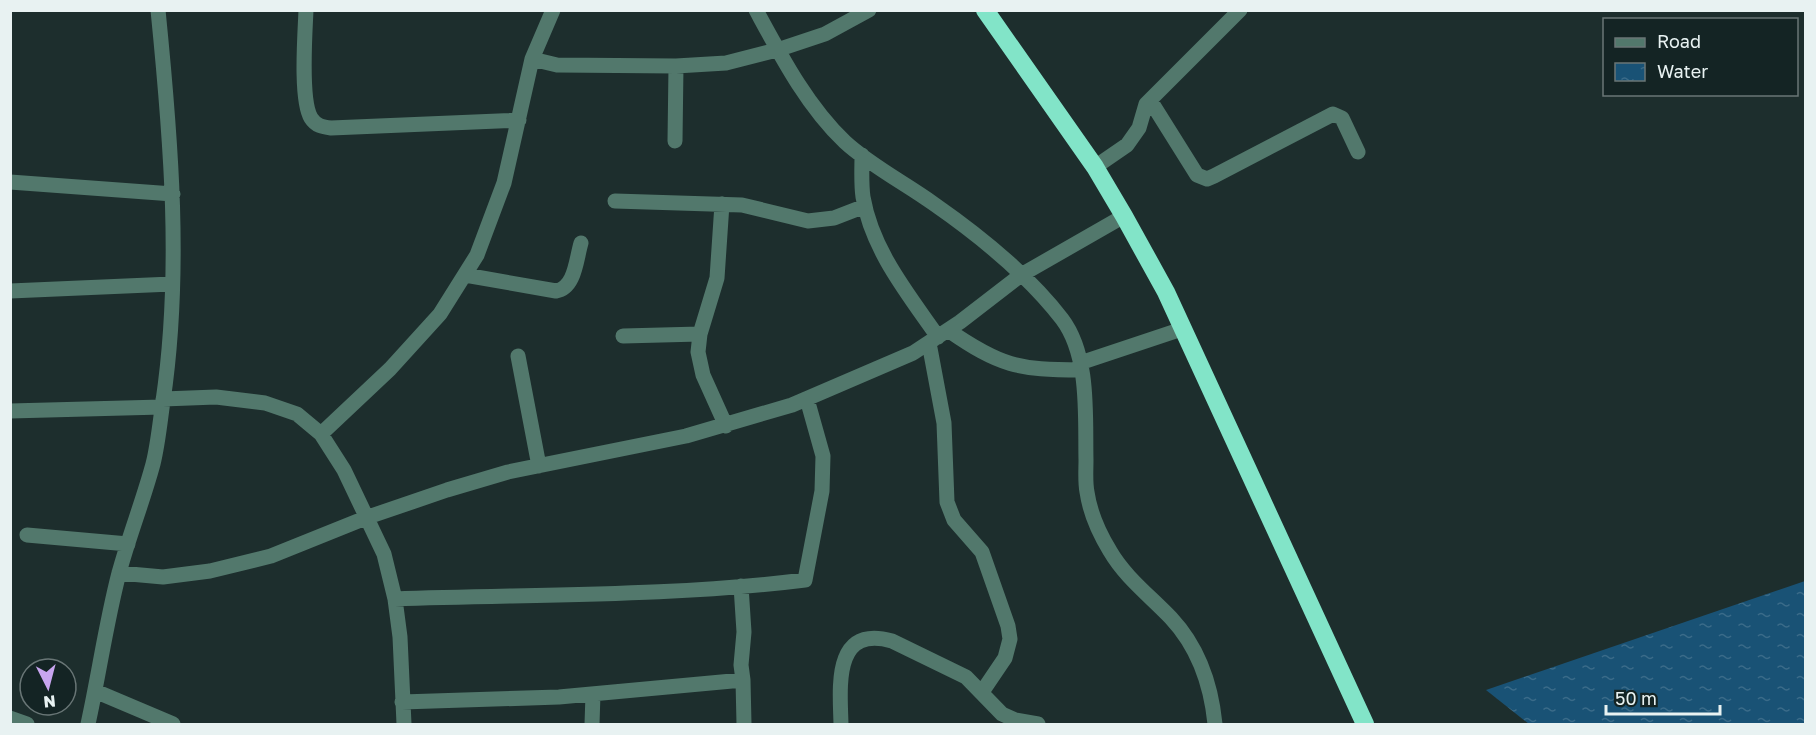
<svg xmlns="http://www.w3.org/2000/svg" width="1816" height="735" font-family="'Golos Text',sans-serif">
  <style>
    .water { fill: url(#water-ripples) }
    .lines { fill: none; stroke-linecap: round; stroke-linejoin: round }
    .minor { stroke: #52786c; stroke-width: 15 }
    .highway { stroke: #82e4c8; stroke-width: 18 }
  </style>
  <defs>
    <pattern id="water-ripples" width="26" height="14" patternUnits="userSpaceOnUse" patternTransform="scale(1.5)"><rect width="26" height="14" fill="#195275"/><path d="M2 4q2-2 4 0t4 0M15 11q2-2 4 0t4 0" fill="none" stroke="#3a6b89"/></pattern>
  </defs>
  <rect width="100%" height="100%" fill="#1d2e2d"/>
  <!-- water -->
  <path class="water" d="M 1805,581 L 1805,724 L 1529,724 L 1486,690 Z"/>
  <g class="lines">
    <!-- minor -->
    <path class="minor" d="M 306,10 C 305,34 300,100 311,118 C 316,126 323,127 331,128 L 519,120
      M 756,10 C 781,56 807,106 845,142 C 871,166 905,183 934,204 C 980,236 1028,275 1062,319 C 1090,356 1085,417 1086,460 C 1086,471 1085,482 1087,492 C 1090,513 1099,533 1110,551 C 1125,577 1150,596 1171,618 C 1199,648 1211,684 1215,724
      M 532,59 L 557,65 L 676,66 L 726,63 L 777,50 L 825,34 L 869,10
      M 1150,100 L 1197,175 L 1207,179 L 1214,176 L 1333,114 L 1342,118 L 1358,152
      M 675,141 L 676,66
      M 862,155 C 862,169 861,183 863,197 C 872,250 908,294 938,337
      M 1095,167 L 1127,145 L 1139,128 L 1146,104 L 1240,10
      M 10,182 L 173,194
      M 615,201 L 742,205 L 808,221 L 834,218 L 865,206
      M 722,204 L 717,278 L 700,334 L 698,352 L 703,375 L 726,426
      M 465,275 L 556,291 C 575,288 576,260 581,243
      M 10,291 L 172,284
      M 948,330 C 1000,366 1018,370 1081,370
      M 623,336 L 700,334
      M 929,343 L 944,423 L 947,502 L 954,520 L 982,552 L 1008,626 L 1010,639 L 1005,658 L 982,692
      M 518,356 L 539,466
      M 1080,363 L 1182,329
      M 163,399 L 216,397 L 265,403 L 297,414 L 321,434 L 344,470 L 384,554 L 395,599 C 532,594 669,597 805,580 L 822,491 L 823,456 L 807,399
      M 10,411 L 162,407
      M 321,434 L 390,369 L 440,314 L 477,255 L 504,183 L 532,59 L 553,10
      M 27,535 L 128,544
      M 119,573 L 163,577 L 210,571 L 271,556 L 368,517 L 447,490 L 508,472 L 686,436 L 792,405 L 913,353 L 960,322 L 1021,275 L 1124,216
      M 395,599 L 400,637 L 404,724
      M 743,680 L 744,724
      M 95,691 L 173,724
      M 402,702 L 559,697 L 743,680 L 741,665 L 744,632 L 741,586
      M 10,718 L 27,724
      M 88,724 C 99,674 106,623 119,573 C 129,536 143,501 153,464 C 158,444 160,422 163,401 C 182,272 171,140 158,10
      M 592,724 L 593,694
      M 841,724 C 840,686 833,625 892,641 L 966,677 L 1002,714 L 1015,720 L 1038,724"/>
    <!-- highway -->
    <path class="highway" d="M 985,10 L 1095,167 L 1124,216 L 1166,292 L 1365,724"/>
  </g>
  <!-- border -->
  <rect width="1816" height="735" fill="none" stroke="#e8f2f2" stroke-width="24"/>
  <!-- legend -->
  <rect x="1603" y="18" width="195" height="78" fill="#142424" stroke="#697676" stroke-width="1.5"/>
  <rect x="1615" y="38" width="30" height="9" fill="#52786c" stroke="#697676" stroke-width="1.5"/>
  <text x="1657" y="48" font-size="18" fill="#e8f2f2">Road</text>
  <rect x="1615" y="63" width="30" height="18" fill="url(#water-ripples)" stroke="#697676" stroke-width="1.5"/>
  <text x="1657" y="78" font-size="18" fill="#e8f2f2">Water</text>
  <!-- north arrow -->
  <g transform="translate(48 687) rotate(174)"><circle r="28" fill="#142424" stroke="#697676" stroke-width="1.5"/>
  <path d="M0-4.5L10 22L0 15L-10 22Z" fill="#c8a5ef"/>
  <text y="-9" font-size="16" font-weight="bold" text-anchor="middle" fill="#e8f2f2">N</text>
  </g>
  <!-- scale -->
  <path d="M1606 705v9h114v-9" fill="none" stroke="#e8f2f2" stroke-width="3"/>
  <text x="1615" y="705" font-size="18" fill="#e8f2f2" stroke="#142424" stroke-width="4.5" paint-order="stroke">50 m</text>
</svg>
